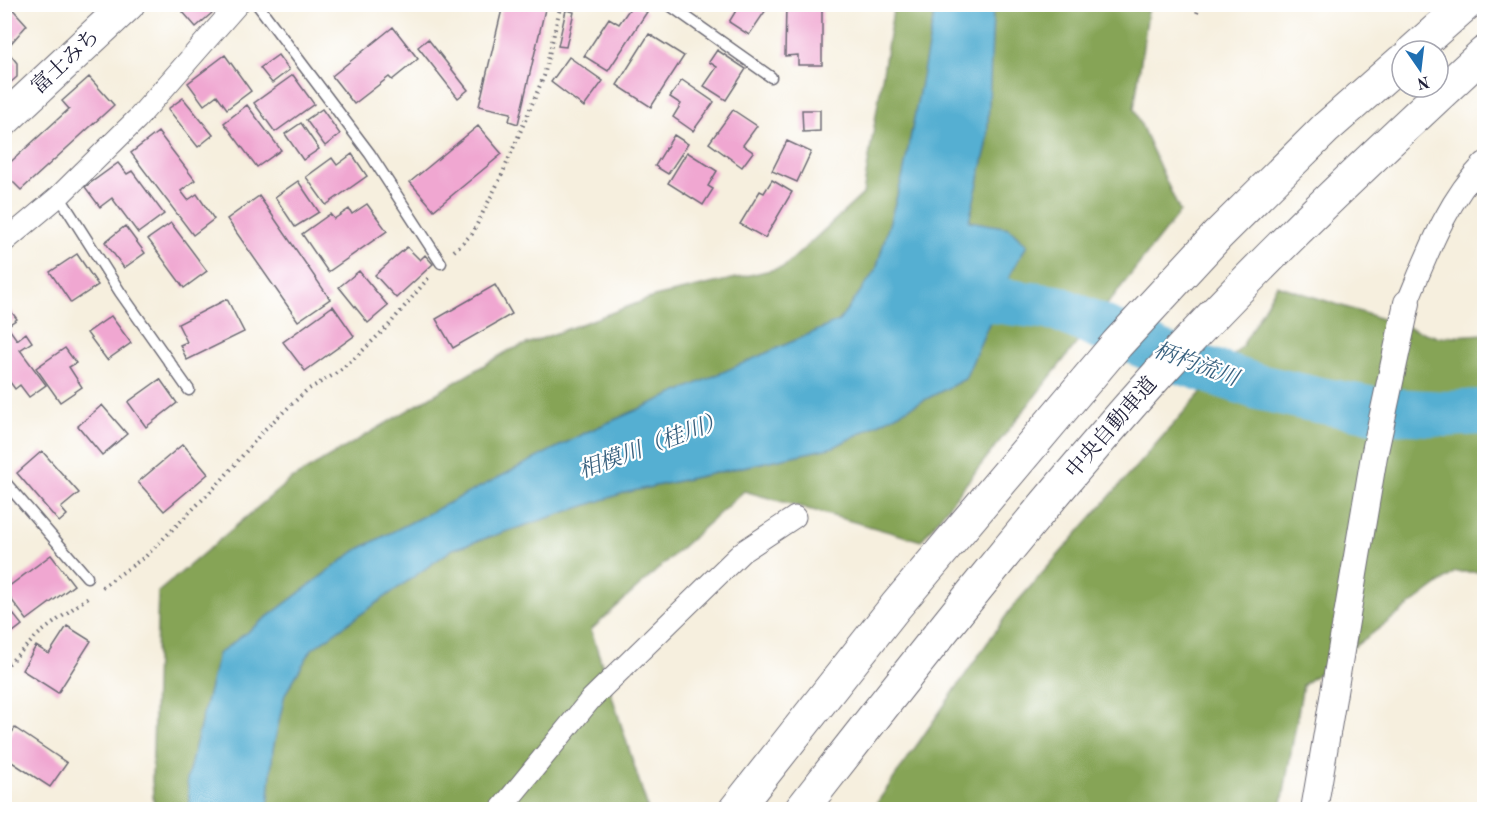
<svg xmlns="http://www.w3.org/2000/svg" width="1489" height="814" font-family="'Old Standard TT','Noto Serif JP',serif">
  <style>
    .forest { fill: #86a456; stroke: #546348; stroke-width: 1.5 }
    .water { fill: #54afd2; stroke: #3b6886; stroke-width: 1.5 }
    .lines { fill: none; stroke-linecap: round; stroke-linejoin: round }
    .river { stroke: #54afd2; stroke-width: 46 }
    .building { fill: #f0a7d1 }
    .service-casing { stroke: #6c6a74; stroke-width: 13 }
    .minor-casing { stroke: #6c6a74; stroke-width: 23 }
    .tertiary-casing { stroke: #6c6a74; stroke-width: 28 }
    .trunk-casing { stroke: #6c6a74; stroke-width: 35 }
    .motorway-casing { stroke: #6c6a74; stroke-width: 35 }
    .path { stroke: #6c6a74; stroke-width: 4; stroke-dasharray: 1.5 4.5; stroke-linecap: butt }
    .service { stroke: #fff; stroke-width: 10 }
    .minor { stroke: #fff; stroke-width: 21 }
    .tertiary { stroke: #fff; stroke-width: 26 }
    .trunk { stroke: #fff; stroke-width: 33 }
    .motorway { stroke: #fff; stroke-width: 33 }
    .labels { text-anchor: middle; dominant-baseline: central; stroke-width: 4.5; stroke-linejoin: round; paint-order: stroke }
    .street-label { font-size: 21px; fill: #22223b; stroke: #fff }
    .water-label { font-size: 22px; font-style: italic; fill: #38617f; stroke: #fff }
  </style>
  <rect width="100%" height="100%" fill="#fff"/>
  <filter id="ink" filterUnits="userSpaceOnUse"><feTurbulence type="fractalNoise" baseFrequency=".0167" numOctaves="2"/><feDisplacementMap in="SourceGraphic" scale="12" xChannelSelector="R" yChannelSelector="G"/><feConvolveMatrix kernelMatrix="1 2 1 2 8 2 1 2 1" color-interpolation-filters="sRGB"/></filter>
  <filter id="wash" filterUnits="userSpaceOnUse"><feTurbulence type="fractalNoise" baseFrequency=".008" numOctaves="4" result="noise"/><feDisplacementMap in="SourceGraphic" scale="24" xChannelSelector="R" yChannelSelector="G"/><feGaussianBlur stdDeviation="1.35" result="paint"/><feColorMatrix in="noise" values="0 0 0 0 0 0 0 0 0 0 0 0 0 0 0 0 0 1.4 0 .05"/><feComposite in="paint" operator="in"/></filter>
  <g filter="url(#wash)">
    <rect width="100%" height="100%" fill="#f6efde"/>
    <!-- forest -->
    <path class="forest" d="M 894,5 L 1149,5 L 1134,109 L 1180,212 L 921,541 L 744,491 L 591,630 L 648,809 L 154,810 L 152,779 L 158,592 L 290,480 L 508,351 L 654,297 L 784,267 L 863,194 Z
      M 1277,285 L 1438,337 L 1484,334 L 1484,572 L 1455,572 L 1303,685 L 1281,809 L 872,810 L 1010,610 L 1242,346 Z"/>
    <!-- water -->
    <path class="water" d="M 936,5 L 996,5 L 993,15 L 987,145 L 969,221 L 1009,228 L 1027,245 L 1011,273 L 965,379 L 834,447 L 624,493 L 453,549 L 312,649 L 285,694 L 273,749 L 268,809 L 190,809 L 187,779 L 218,654 L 355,551 L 589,431 L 839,321 L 876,270 L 903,175 Z"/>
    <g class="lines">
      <!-- river -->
      <path class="river" d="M 936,293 L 1057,308 L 1177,360 L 1258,387 L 1308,398 L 1374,410 L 1446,414 L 1484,412"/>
    </g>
    <g id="blocks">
      <!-- building -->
      <path class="building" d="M 4,4 L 8,4 L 27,25 L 6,49 L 17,63 L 17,77 L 10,83 L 4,82 Z
        M 176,4 L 205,4 L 212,13 L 196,27 Z
        M 444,4 L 461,4 L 451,13 Z
        M 633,4 L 647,12 L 608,71 L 584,56 L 609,18 L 619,24 Z
        M 740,4 L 770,4 L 749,35 L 729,22 Z
        M 786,4 L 822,4 L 822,65 L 798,65 L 798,55 L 785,56 Z
        M 503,5 L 546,5 L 518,124 L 509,121 L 511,113 L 479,106 Z
        M 566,10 L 574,12 L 566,47 L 558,46 Z
        M 393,27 L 418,59 L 392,80 L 389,77 L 354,104 L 332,76 Z
        M 649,34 L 684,56 L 651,107 L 617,85 Z
        M 428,39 L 468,90 L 458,98 L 418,47 Z
        M 717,50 L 746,69 L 726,100 L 704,86 L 717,67 L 709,62 Z
        M 225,55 L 251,91 L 227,109 L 217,95 L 204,105 L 188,83 Z
        M 278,55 L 289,70 L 272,83 L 260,68 Z
        M 569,57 L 603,81 L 584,107 L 551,82 Z
        M 293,75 L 314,104 L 275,132 L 254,103 Z
        M 89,77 L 114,105 L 21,190 L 4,173 L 4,168 L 69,109 L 62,101 Z
        M 682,80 L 714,102 L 693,131 L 673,117 L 681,104 L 670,97 Z
        M 183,98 L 213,135 L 198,147 L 168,109 Z
        M 247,105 L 281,150 L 257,167 L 224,123 Z
        M 322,109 L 340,134 L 325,146 L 306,120 Z
        M 733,110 L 757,126 L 743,145 L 753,152 L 742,167 L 709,143 Z
        M 802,110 L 820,110 L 820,131 L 803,132 Z
        M 301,123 L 319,149 L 303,160 L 285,134 Z
        M 478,126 L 502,154 L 434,210 L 410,182 Z
        M 158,132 L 195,180 L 181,191 L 188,200 L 197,194 L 214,219 L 193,235 L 131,153 Z
        M 674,135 L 688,144 L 668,174 L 655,166 Z
        M 787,141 L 811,152 L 797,182 L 772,171 Z
        M 687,152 L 717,171 L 708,186 L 713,189 L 703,205 L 668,183 Z
        M 352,154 L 367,176 L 326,205 L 306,177 L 332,158 L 337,165 Z
        M 118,163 L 127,174 L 132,171 L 164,214 L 138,233 L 112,198 L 100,207 L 85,187 Z
        M 772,180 L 792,192 L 765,238 L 740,224 L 760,191 L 764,193 Z
        M 298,181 L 319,212 L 295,227 L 275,197 Z
        M 259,196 L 330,299 L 298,321 L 227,219 Z
        M 367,204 L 387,231 L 328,272 L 302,234 L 330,214 L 334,219 L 349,209 L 352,214 Z
        M 171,223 L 207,271 L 184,288 L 148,239 Z
        M 125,226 L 145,253 L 124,268 L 105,242 Z
        M 407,247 L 420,260 L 425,255 L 433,264 L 396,298 L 375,275 Z
        M 77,254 L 98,285 L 71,303 L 50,272 Z
        M 359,271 L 388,306 L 368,323 L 339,287 Z
        M 495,285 L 512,314 L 453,348 L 436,319 Z
        M 227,299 L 244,332 L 187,360 L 180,345 L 187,342 L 178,324 Z
        M 4,302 L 17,319 L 7,326 L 17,340 L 26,333 L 32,342 L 20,350 L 46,385 L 29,397 L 20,385 L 15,389 L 4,374 Z
        M 333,306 L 354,336 L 305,371 L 283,342 Z
        M 111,316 L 131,343 L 107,360 L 87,333 Z
        M 65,348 L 76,363 L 69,367 L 82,387 L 60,402 L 36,368 Z
        M 160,379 L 177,403 L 146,427 L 128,402 Z
        M 102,405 L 127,434 L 102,455 L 78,426 Z
        M 183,444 L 208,474 L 164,511 L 138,482 Z
        M 42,451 L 79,493 L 61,508 L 67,515 L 59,522 L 17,473 Z
        M 51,555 L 74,585 L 27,620 L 4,590 Z
        M 6,605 L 22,625 L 4,639 L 4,606 Z
        M 67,626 L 91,641 L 58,693 L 22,670 L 36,646 L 49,654 Z
        M 15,728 L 67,763 L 50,787 L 4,757 L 4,744 Z"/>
    </g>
  </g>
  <g filter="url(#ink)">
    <use href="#blocks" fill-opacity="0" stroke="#6c6a74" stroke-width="1.5"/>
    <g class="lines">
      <!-- service casing -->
      <g class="service-casing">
        <path id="service" d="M 257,4 L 370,154 L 441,263
          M 668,4 L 771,77
          M 59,196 L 120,292 L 189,390
          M 4,481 L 87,577"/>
      </g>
      <!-- minor casing -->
      <g class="minor-casing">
        <path id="minor" d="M 4,242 L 59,196 L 137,119 L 238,4
          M 1407,303 C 1428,253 1446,202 1484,163
          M 500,810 L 591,699 L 742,552 L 795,517"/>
      </g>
      <!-- tertiary casing -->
      <g class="tertiary-casing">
        <path id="tertiary" d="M 1314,810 L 1374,456 L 1407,303"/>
      </g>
      <!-- trunk casing -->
      <g class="trunk-casing">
        <path id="trunk" d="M 4,120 L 128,4"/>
      </g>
      <!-- motorway casing -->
      <g class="motorway-casing">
        <path id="motorway" d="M 1413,51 L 1466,4
          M 735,810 L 896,606 L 1117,344 L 1218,235 L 1326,128 L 1402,61
          M 801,810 C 917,662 1033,513 1159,373 C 1262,260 1373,156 1484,53"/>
      </g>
      <!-- path -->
      <path class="path" d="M 1197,13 L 1200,4
        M 454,251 L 472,234 L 501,177 L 544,76 L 561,4
        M 102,587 L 146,556 L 221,481 L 264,430 L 307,390 L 335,374 L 356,357 L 389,325 L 430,276
        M 4,668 L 40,633 L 91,595"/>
      <!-- service -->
      <use href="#service" class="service"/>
      <!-- minor -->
      <use href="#minor" class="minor"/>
      <!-- tertiary -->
      <use href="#tertiary" class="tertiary"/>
      <!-- trunk -->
      <use href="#trunk" class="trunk"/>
      <!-- motorway -->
      <use href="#motorway" class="motorway"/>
    </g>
  </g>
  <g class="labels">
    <!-- street labels -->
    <g class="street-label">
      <text transform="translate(66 62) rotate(-43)">富士みち</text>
      <text transform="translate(1112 428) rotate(-49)">中央自動車道</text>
    </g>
    <!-- water labels -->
    <g class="water-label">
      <text transform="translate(1196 365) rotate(20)">柄杓流川</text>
      <text transform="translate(652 446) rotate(-20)">相模川（桂川）</text>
    </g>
  </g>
  <!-- margin -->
  <rect width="1489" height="814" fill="none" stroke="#fff" stroke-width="24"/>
  <!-- north arrow -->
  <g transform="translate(1420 69) rotate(166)"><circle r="28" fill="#ffffff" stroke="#a7a7b1" stroke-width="1.5"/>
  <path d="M0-4.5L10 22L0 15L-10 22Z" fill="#1f6fb2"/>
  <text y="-9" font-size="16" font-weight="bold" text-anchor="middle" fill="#22223b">N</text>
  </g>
</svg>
